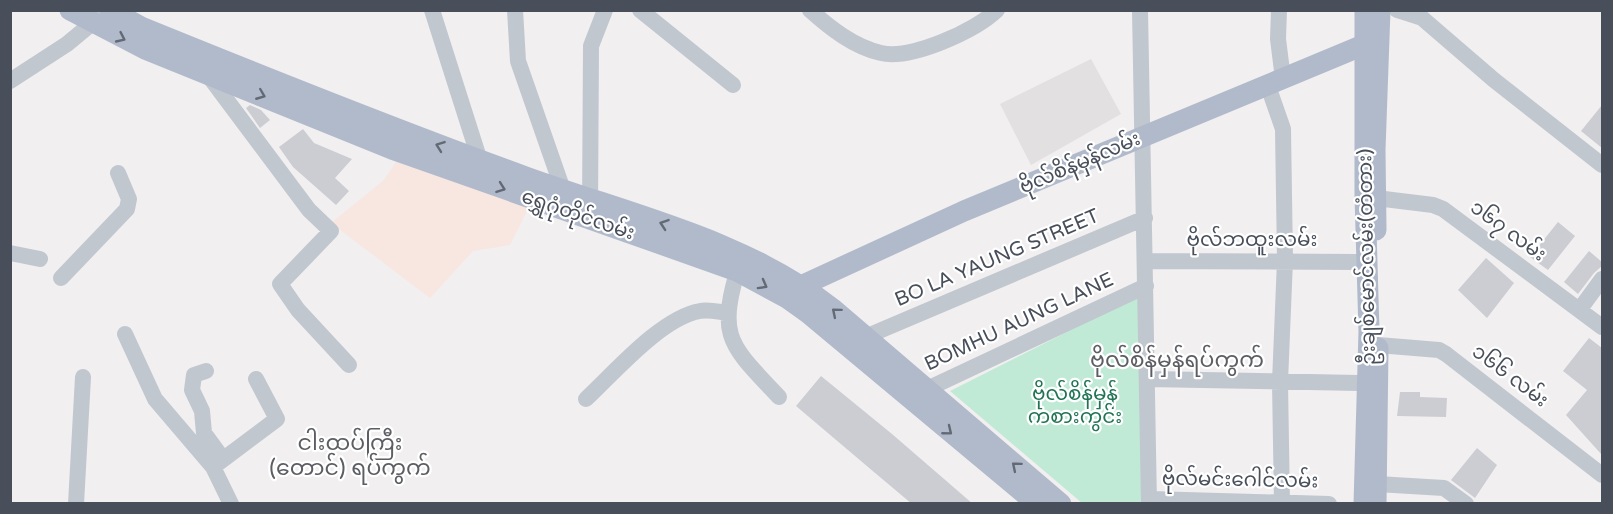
<svg xmlns="http://www.w3.org/2000/svg" width="1613" height="514" font-family="'Varela Round','Noto Sans Myanmar',sans-serif">
  <style>
    .education { fill: #e2e0e0 }
    .medical { fill: #f8e6e1 }
    .green { fill: #c1ead6 }
    .building { fill: #cccdd3 }
    .lines { fill: none; stroke-linecap: round; stroke-linejoin: round }
    .minor { stroke: #c0c7cf; stroke-width: 16 }
    .major { stroke: #b1bacb; stroke-width: 21 }
    .major-bridge { stroke: #b1bacb; stroke-width: 21 }
    .oneway { stroke: #626a76 }
    .labels { text-anchor: middle; dominant-baseline: central; stroke-width: 4.5; stroke-linejoin: round; paint-order: stroke }
    .street-label { font-size: 20px; fill: #484f5a; stroke: #fff }
    .park-label { font-size: 20px; fill: #207455; stroke: #fff }
    .quarter-label { font-size: 22px; fill: #5c5e63; stroke: #fff }
  </style>
  <rect width="100%" height="100%" fill="#f1efef"/>
  <!-- education -->
  <path class="education" d="M 1091,59 L 1121,114 L 1031,165 L 1000,104 Z"/>
  <!-- medical -->
  <path class="medical" d="M 401,155 L 530,205 L 510,245 L 473,251 L 430,298 L 331,223 L 383,181 Z"/>
  <!-- green -->
  <path class="green" d="M 1142,294 L 1146,501 L 1140,504 L 1082,503 L 950,391 Z"/>
  <!-- building -->
  <path class="building" d="M 250,105 L 261,110 L 270,120 L 260,128 L 246,108 Z
    M 1602,105 L 1602,148 L 1581,131 Z
    M 303,129 L 314,143 L 352,159 L 335,178 L 349,191 L 336,205 L 293,167 L 279,147 Z
    M 1558,222 L 1575,236 L 1548,270 L 1530,257 Z
    M 1589,251 L 1602,262 L 1602,266 L 1594,273 L 1578,294 L 1564,282 Z
    M 1486,258 L 1514,283 L 1487,318 L 1458,290 Z
    M 1589,338 L 1602,348 L 1602,455 L 1566,415 L 1587,390 L 1563,371 Z
    M 821,376 L 892,434 L 973,504 L 912,504 L 868,467 L 796,406 Z
    M 1400,392 L 1420,392 L 1420,397 L 1447,398 L 1446,417 L 1397,416 Z
    M 1477,448 L 1497,465 L 1475,498 L 1451,480 Z"/>
  <g class="lines">
    <!-- minor -->
    <path class="minor" d="M 432,10 L 480,161
      M 515,10 L 518,61 L 563,190
      M 640,10 L 733,85
      M 810,10 C 830,28 854,47 881,53 C 911,60 975,31 997,10
      M 1140,10 L 1149,504
      M 1279,10 L 1278,39 L 1283,79
      M 1397,10 L 1422,18 L 1494,80 L 1602,165
      M 208,75 L 309,210 L 331,231 L 280,284 L 298,310 L 349,365
      M 10,81 L 67,44 L 102,15
      M 1268,86 L 1283,129 L 1285,260 L 1280,382 L 1282,504
      M 1376,198 L 1433,205 L 1443,209 L 1602,327
      M 590,209 L 591,46 L 605,10
      M 10,253 L 40,259
      M 1146,261 L 1358,262
      M 740,262 C 717,337 728,343 779,397
      M 61,278 L 127,209 L 129,199 L 118,173
      M 1580,309 L 1602,279
      M 125,334 L 155,399 L 213,467 L 231,504
      M 865,337 L 1145,218
      M 1378,345 L 1439,350 L 1446,354 L 1602,475
      M 206,371 L 194,375 L 192,390 L 202,411 L 204,433 L 223,459
      M 1148,379 L 1359,383
      M 920,395 L 925,390 L 1146,286
      M 586,399 C 615,372 661,318 700,311 C 709,309 719,312 728,313
      M 213,467 L 277,419 L 256,379
      M 1377,484 L 1444,488 L 1466,504
      M 1150,499 L 1329,504
      M 76,504 L 83,377"/>
    <!-- major -->
    <path class="major" d="M 70,10 L 145,49 L 392,149 L 737,271 L 787,298 L 808,313 L 1037,504
      M 110,10 L 141,27 C 269,79 396,130 526,177 C 631,215 744,239 833,309 L 1061,504
      M 1376,230 L 1375,150 L 1380,10
      M 793,293 L 803,285 L 964,211 L 1378,39
      M 1376,504 L 1378,348"/>
    <!-- major-bridge -->
    <path class="major-bridge" d="M 1364,504 L 1369,331 L 1365,196 L 1365,10"/>
  </g>
  <!-- one-way arrows -->
  <defs><path id="oneway-chevron" d="M-2-3.5L2.5 0L-2 3.5" fill="none" stroke-width="1.6" stroke-linecap="round" stroke-linejoin="round" transform="scale(1.5)"/></defs>
  <g class="oneway">
    <use href="#oneway-chevron" transform="translate(121 38) rotate(25)"/>
    <use href="#oneway-chevron" transform="translate(261 95) rotate(22)"/>
    <use href="#oneway-chevron" transform="translate(440 146) rotate(-160)"/>
    <use href="#oneway-chevron" transform="translate(501 188) rotate(20)"/>
    <use href="#oneway-chevron" transform="translate(664 224) rotate(-161)"/>
    <use href="#oneway-chevron" transform="translate(763 285) rotate(29)"/>
    <use href="#oneway-chevron" transform="translate(836 312) rotate(-140)"/>
    <use href="#oneway-chevron" transform="translate(948 431) rotate(39)"/>
    <use href="#oneway-chevron" transform="translate(1016 466) rotate(-140)"/>
  </g>
  <g class="labels">
    <!-- street labels -->
    <g class="street-label">
      <text transform="translate(1080 163) rotate(-23)">ဗိုလ်စိန်မှန်လမ်း</text>
      <text transform="translate(578 215) rotate(19)">ရွှေဂုံတိုင်လမ်း</text>
      <text transform="translate(1508 231) rotate(36)">၁၆၇ လမ်း</text>
      <text x="1252" y="240">ဗိုလ်ဘထူးလမ်း</text>
      <text transform="translate(1367 257) rotate(-91)">ဦးချစ်မောင်လမ်း(တံတား)</text>
      <text transform="translate(997 258) rotate(-23)">BO LA YAUNG STREET</text>
      <text transform="translate(1019 322) rotate(-25)">BOMHU AUNG LANE</text>
      <text transform="translate(1510 376) rotate(37)">၁၆၆ လမ်း</text>
      <text transform="translate(1240 480) rotate(1)">ဗိုလ်မင်းဂေါင်လမ်း</text>
    </g>
    <!-- park labels -->
    <g class="park-label">
      <text x="1075" y="394">ဗိုလ်စိန်မှန်<tspan x="1075" dy="23">ကစားကွင်း</tspan></text>
    </g>
    <!-- quarter labels -->
    <g class="quarter-label">
      <text x="1177" y="360">ဗိုလ်စိန်မှန်ရပ်ကွက်</text>
      <text x="350" y="443">ငါးထပ်ကြီး<tspan x="350" dy="25">(တောင်) ရပ်ကွက်</tspan></text>
    </g>
  </g>
  <!-- border -->
  <rect width="1613" height="514" fill="none" stroke="#484f5a" stroke-width="24"/>
</svg>
